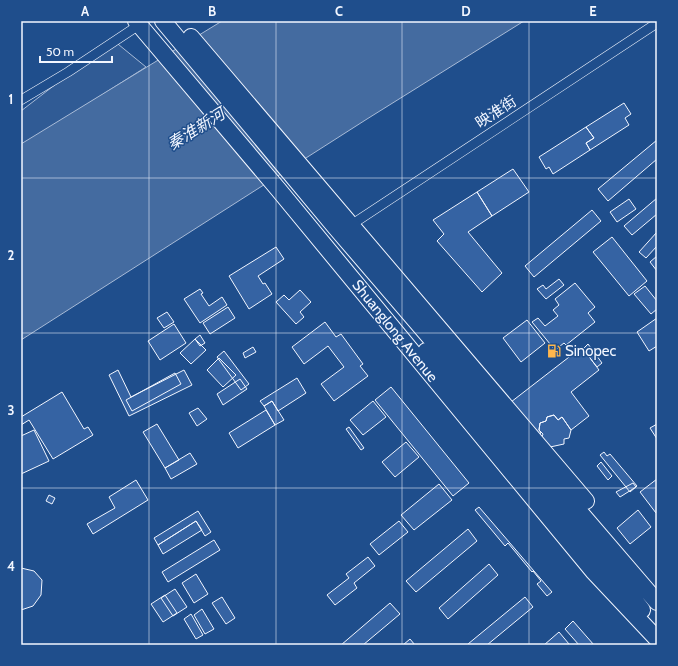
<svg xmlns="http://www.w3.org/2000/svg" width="678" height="666" font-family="Cabin,'Noto Sans SC',sans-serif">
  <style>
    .built { fill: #305b95; stroke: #a8bbd7 }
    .water { fill: #446ba0; stroke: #a8bbd7 }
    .building { fill: #3563a3; stroke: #f2f6ff }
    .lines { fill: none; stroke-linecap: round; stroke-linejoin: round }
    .street-casing { stroke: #f2f6ff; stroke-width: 10 }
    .highway-casing { stroke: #f2f6ff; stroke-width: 18 }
    .street { stroke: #1f4e8c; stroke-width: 9 }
    .highway { stroke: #1f4e8c; stroke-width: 16 }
    .grid { fill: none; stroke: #f2f6ff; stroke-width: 1; stroke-opacity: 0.55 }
    .labels { text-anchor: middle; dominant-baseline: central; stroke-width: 3; stroke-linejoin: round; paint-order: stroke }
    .street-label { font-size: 15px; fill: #f2f6ff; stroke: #1f4e8c }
    .poi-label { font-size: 15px; fill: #f2f6ff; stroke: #1f4e8c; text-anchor: start }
    .water-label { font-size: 16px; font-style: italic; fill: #f2f6ff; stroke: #1f4e8c }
    .neatline { fill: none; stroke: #f2f6ff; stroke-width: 1.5 }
    .grid-label { font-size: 13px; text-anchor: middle; font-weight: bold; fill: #f2f6ff }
  </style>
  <rect width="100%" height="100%" fill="#1f4e8c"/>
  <!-- built -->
  <path class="built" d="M 113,40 L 146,67 L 21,146 L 21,111 Z"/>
  <!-- water -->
  <path class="water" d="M 222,21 L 524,21 L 367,119 L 21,340 L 21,144 Z"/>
  <!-- building -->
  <path class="building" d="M 624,103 L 631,114 L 625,118 L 629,125 L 590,150 L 586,143 L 594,138 L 586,127 Z
    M 586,127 L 594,138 L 586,143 L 590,150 L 553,174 L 549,167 L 546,169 L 539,157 Z
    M 657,140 L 657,159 L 608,201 L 598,189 Z
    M 513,169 L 529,192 L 492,216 L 477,192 Z
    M 477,192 L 492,216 L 468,232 L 502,273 L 482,292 L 437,241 L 444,234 L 433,220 Z
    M 657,198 L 657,214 L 632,235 L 624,226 Z
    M 629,199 L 636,209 L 617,222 L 610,212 Z
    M 592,210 L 601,221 L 534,277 L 525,266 Z
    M 657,232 L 657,246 L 646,258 L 639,252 Z
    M 612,237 L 647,281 L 629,296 L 593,252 Z
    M 276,247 L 284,259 L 258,276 L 263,284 L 265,283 L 272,294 L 249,309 L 229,276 Z
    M 657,256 L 657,271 L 650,262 Z
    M 559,279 L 564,285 L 546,299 L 537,289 L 543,285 L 546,289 Z
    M 575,283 L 595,307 L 588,313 L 595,322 L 566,345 L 564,343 L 555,350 L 532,322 L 538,318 L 545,326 L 558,316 L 553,310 L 559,305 L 555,299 Z
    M 645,286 L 657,301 L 657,309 L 651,314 L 634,294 Z
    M 200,289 L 203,293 L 201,294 L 209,306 L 222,297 L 227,305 L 200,323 L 184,299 Z
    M 300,290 L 311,302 L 300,312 L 304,317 L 296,324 L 276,302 L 284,295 L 289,300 Z
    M 228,307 L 235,318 L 210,334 L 203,323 Z
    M 167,312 L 174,322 L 164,328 L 157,318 Z
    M 657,318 L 657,346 L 649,351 L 637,332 Z
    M 527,320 L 545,343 L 521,362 L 503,338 Z
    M 325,322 L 336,337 L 341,334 L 363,364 L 360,366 L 368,376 L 334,401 L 321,384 L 344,367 L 328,346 L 304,364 L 292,347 Z
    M 174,324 L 186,343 L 160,360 L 148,341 Z
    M 200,335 L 205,343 L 200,346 L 195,339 Z
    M 195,339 L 206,350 L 191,364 L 180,353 Z
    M 588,344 L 602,363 L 597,367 L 583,349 Z
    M 253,347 L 256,352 L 245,358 L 243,353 Z
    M 582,347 L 599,370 L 571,392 L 589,416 L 571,430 L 562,417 L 558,420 L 554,415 L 547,417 L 546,421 L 540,423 L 539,430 L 541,433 L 537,436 L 511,402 Z
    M 224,351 L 249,384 L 241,390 L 217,357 Z
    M 219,358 L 236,375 L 223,387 L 207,370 Z
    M 118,370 L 131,397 L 184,370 L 192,385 L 129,416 L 109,375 Z
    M 175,373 L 181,384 L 132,411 L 126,400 Z
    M 297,378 L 306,393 L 278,411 L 272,401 L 264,406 L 260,401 Z
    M 240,379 L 247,389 L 223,405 L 217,394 Z
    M 391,387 L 469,483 L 453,496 L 375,400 Z
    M 62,392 L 84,429 L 88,427 L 93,435 L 53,459 L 29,420 L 21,425 L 21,417 Z
    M 272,401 L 284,420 L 275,425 L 264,406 Z
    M 373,401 L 386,417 L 363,435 L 350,420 Z
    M 198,408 L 207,419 L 197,426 L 189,413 Z
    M 266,410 L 275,425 L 238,448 L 229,433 Z
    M 554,415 L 558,420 L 562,417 L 571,430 L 569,438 L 564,439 L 564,444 L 550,447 L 541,439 L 543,434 L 539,430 L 540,423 L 546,421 L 547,417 Z
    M 157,424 L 179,460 L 165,468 L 143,432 Z
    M 657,424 L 657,439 L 650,428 Z
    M 349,427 L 364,448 L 361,450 L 346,429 Z
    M 34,430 L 49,461 L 21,474 L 21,436 Z
    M 406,442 L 419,457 L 395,477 L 382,462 Z
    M 604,452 L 607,456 L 610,454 L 637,486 L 630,492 L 600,455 Z
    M 190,453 L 197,464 L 171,479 L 165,468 Z
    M 601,462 L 612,476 L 608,480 L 597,466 Z
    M 657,479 L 657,512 L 656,513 L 640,492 Z
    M 136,480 L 148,500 L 93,534 L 87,524 L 115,508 L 109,497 Z
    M 633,483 L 636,487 L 620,497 L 616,492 Z
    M 439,484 L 452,500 L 414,530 L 401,515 Z
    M 49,495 L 55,498 L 52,504 L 46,501 Z
    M 479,507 L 552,592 L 547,596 L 537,584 L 541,581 L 533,571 L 532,572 L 508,543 L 505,546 L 475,510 Z
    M 638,510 L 651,527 L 630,544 L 617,528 Z
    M 198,511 L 211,532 L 205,536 L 196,521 L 158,545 L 154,538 Z
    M 196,521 L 202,530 L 163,554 L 158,545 Z
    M 399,521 L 408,532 L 379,555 L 370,544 Z
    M 468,529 L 477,541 L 416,592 L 406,581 Z
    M 214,540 L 220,550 L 168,582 L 162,572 Z
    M 368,557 L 375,566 L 354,583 L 357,588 L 335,605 L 327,595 L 349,578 L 346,574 Z
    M 489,564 L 498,575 L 448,619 L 439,608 Z
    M 21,568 L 34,571 L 42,580 L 41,595 L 33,606 L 21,610 Z
    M 196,574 L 208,594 L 194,603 L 182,583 Z
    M 175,589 L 187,607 L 173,616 L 161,598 Z
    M 165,595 L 177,613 L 163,622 L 151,604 Z
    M 222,597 L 235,618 L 226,624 L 212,603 Z
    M 525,597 L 533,607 L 487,645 L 469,645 L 468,644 Z
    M 390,603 L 400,614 L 363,645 L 341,645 Z
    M 202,609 L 214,629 L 205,634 L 194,615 Z
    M 191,614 L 203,635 L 196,639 L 184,619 Z
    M 573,621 L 594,645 L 579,645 L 565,629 Z
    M 559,632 L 569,644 L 567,645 L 544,645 Z
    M 410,639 L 415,645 L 403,645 Z"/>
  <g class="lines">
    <!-- street casing -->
    <g class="street-casing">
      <path id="street" d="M 21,100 L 68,72 L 139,25
        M 351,225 L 657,23"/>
    </g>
    <!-- highway casing -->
    <g class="highway-casing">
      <path id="highway" d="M 136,21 L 278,189 L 593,571 L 657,639
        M 163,21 L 336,228 L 657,602
        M 191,37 L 586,501
        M 426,351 L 605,562 L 642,610"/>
    </g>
    <!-- street -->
    <use href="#street" class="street"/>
    <!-- highway -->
    <use href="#highway" class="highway"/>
  </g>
  <!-- grid -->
  <path class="grid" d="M 149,21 L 149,645M 276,21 L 276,645M 402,21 L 402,645M 529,21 L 529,645M 21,178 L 657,178M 21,333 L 657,333M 21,488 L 657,488"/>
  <!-- icons -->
  <defs>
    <g id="fuel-bare" transform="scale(1.08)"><path d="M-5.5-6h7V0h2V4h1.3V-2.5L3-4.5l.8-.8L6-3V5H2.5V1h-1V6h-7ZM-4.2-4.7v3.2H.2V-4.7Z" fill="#ffb74d" stroke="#1f4e8c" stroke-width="2.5" paint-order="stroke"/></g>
  </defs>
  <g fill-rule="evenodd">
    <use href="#fuel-bare" x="554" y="351"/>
  </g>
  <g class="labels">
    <!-- street labels -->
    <g class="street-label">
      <text transform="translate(496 112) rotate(-33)">映淮街</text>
      <text transform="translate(395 331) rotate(51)">Shuanglong Avenue</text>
    </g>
    <!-- poi labels -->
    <g class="poi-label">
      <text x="565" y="351">Sinopec</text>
    </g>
    <!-- water labels -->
    <g class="water-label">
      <text transform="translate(196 129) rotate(-32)">秦淮新河</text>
    </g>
  </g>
  <!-- border -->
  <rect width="678" height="666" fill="none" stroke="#1f4e8c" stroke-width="44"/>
  <!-- scale -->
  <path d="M40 56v6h72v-6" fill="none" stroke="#f2f6ff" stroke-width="2"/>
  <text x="46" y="56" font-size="12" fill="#f2f6ff" stroke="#1f4e8c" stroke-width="3" paint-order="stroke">50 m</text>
  <rect x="22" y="22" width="634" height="622" class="neatline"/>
  <g class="grid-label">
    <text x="85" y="16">A</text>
    <text x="212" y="16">B</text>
    <text x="339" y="16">C</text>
    <text x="466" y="16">D</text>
    <text x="593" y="16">E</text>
    <text x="11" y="104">1</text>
    <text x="11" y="260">2</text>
    <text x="11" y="415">3</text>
    <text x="11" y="571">4</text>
  </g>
</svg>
